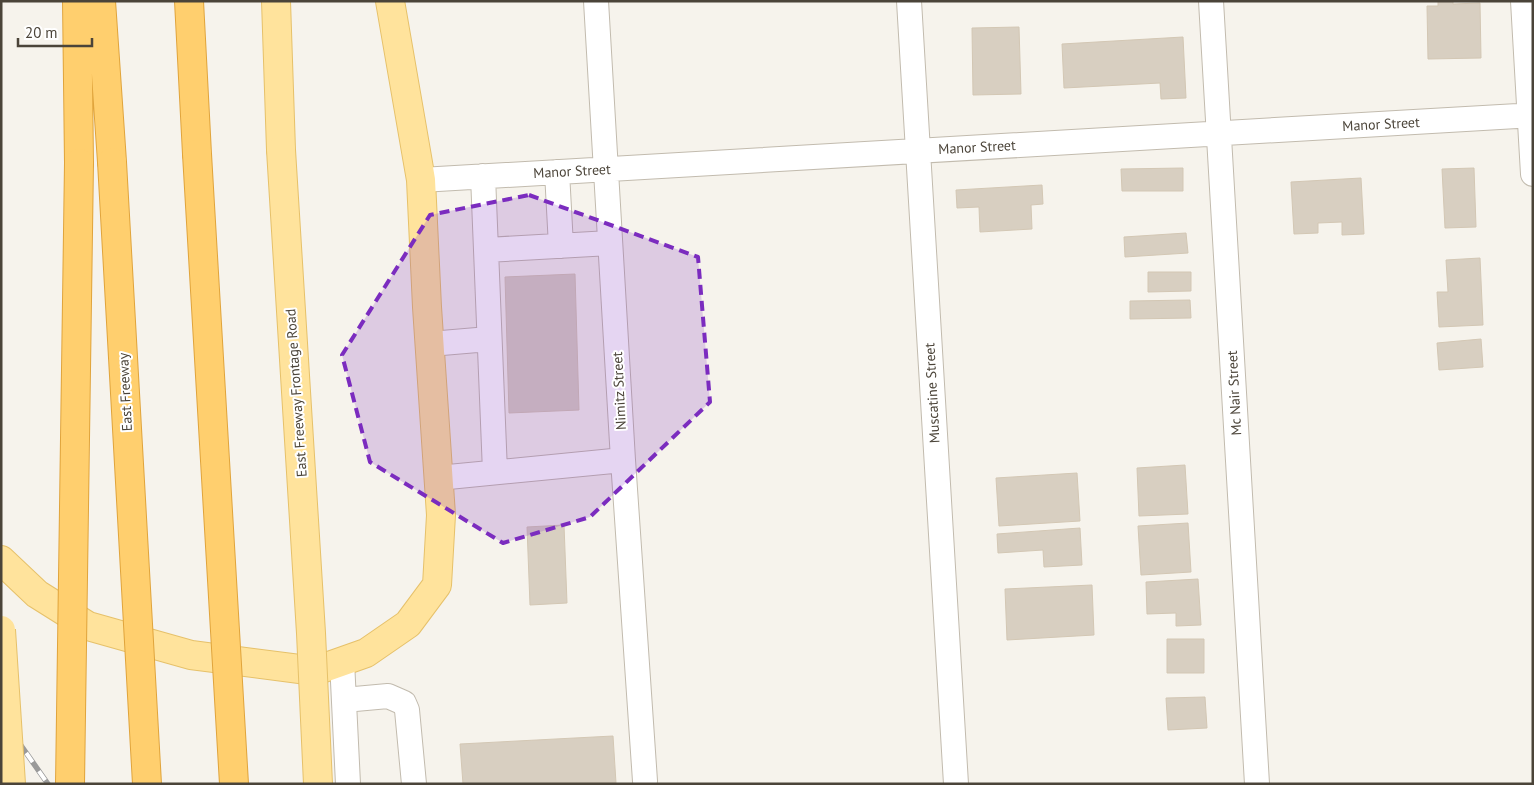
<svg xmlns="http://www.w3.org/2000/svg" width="1534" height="785" font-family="'PT Sans',sans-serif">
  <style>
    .building { fill: #d8cfc1; stroke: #d3c7b4 }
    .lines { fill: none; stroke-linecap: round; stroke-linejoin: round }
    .minor-casing { stroke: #c2bbae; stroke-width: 26 }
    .major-casing { stroke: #e6c16a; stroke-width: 30 }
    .highway-casing { stroke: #e0a43c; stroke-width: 30 }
    .minor { stroke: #fff; stroke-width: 24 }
    .major { stroke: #ffe39c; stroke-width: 28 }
    .highway { stroke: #ffcf6e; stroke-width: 28 }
    .rail-casing { stroke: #9a9a9a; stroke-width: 5.5 }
    .rail { stroke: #fff; stroke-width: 4; stroke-dasharray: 11; stroke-linecap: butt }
    .major-bridge-casing { stroke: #e6c16a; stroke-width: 30; stroke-linecap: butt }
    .highway-bridge-casing { stroke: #e0a43c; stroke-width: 30; stroke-linecap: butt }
    .major-bridge { stroke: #ffe39c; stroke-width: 28 }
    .highway-bridge { stroke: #ffcf6e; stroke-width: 28 }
    .marked { fill: #7b2cbf; fill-opacity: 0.2; stroke: #7b2cbf; stroke-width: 4; stroke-dasharray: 10 6; stroke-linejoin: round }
    .labels { text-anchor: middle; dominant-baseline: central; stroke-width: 4; stroke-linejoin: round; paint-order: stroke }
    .street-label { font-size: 14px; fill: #4b4439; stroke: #fff }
  </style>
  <rect width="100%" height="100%" fill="#f6f3ec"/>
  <!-- building -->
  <path class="building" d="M 1438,1 L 1453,1 L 1453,4 L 1480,3 L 1481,58 L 1428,59 L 1427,6 L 1438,6 Z
    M 1019,27 L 1021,94 L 973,95 L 972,28 Z
    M 1183,37 L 1186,98 L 1161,99 L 1160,83 L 1064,88 L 1062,44 Z
    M 1183,168 L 1183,191 L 1122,191 L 1121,169 Z
    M 1474,168 L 1476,227 L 1445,228 L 1442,169 Z
    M 1361,178 L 1364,234 L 1342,235 L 1342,222 L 1318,223 L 1318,233 L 1294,234 L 1291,182 Z
    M 1042,185 L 1043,204 L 1031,205 L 1032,229 L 980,232 L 979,207 L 957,208 L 956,190 Z
    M 1186,233 L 1188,253 L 1125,257 L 1124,237 Z
    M 1480,258 L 1483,325 L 1439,327 L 1437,292 L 1448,292 L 1446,260 Z
    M 1148,272 L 1191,272 L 1191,291 L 1148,292 Z
    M 575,274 L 579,410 L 509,413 L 505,277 Z
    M 1190,300 L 1191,318 L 1130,319 L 1130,301 Z
    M 1481,339 L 1483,367 L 1439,370 L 1437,343 Z
    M 1185,465 L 1188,514 L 1139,516 L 1137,468 Z
    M 1077,473 L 1080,521 L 999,526 L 996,478 Z
    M 1188,523 L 1191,572 L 1141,575 L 1138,526 Z
    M 564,525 L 567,603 L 530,605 L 527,527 Z
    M 1080,528 L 1082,565 L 1044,567 L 1043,550 L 998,553 L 997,534 Z
    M 1198,579 L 1201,625 L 1176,626 L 1176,613 L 1147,614 L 1146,582 Z
    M 1092,585 L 1094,635 L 1007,640 L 1005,589 Z
    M 1167,639 L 1204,639 L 1204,673 L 1167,673 Z
    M 1205,697 L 1207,728 L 1168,730 L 1166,698 Z
    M 613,736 L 616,783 L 463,784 L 460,744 Z"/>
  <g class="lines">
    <!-- minor casing -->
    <g class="minor-casing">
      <path id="minor" d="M 596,1 L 623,460 L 645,781
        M 909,1 L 956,784
        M 1211,1 L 1257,784
        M 1523,1 L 1533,174
        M 557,172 L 561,246
        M 483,176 L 495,472
        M 421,180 L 1533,115
        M 486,250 L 610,243
        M 430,344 L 489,339
        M 438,478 L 623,460
        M 342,661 L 348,784
        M 344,700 L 388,696 L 404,703 L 407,710 L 414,784"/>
    </g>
    <!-- major casing -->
    <g class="major-casing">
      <path id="major" d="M 276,1 L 281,150
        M 1,560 L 37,594 L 88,626 L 191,655 L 315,671 L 366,653 L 408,624 L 437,585 L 441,515 L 427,307 L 421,180 L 390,1"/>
    </g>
    <!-- highway casing -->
    <g class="highway-casing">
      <path id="highway" d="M 77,1 L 79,163
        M 101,1 L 112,162
        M 189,1 L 197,154"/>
    </g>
    <!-- minor -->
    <use href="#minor" class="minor"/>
    <!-- major -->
    <use href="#major" class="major"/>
    <!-- highway -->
    <use href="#highway" class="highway"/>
    <!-- rail casing -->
    <g class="rail-casing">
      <path id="rail" d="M 1,717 L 48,784"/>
    </g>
    <!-- rail -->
    <use href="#rail" class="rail"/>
    <!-- major-bridge casing -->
    <g class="major-bridge-casing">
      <path id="major-bridge" d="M 281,150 L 311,633 L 318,784
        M 1,630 L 11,784"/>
    </g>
    <!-- highway-bridge casing -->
    <g class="highway-bridge-casing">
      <path id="highway-bridge" d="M 197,154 L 234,784
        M 112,162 L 147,784
        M 70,784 L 79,163"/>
    </g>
    <!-- major-bridge -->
    <use href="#major-bridge" class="major-bridge"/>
    <!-- highway-bridge -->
    <use href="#highway-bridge" class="highway-bridge"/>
  </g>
  <!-- marked area -->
  <path class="marked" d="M 529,195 L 698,257 L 710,402 L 590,517 L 503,543 L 370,462 L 342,355 L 430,215 Z"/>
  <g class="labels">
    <!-- street labels -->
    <g class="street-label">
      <text transform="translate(1381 124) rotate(-3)">Manor Street</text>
      <text transform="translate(977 147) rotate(-3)">Manor Street</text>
      <text transform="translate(572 171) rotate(-3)">Manor Street</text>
      <text transform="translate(619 391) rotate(-93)">Nimitz Street</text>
      <text transform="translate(125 392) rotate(-93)">East Freeway</text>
      <text transform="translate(296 393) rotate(-94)">East Freeway Frontage Road</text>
      <text transform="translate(932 393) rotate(-93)">Muscatine Street</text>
      <text transform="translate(1234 393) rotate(-93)">Mc Nair Street</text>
    </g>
  </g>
  <!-- border -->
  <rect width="1534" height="785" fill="none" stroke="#4b4439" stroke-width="5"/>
  <!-- scale -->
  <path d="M18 38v8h74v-8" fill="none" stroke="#4b4439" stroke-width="2.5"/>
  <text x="25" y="38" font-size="15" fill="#4b4439" stroke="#ffffff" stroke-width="4" paint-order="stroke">20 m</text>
</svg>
